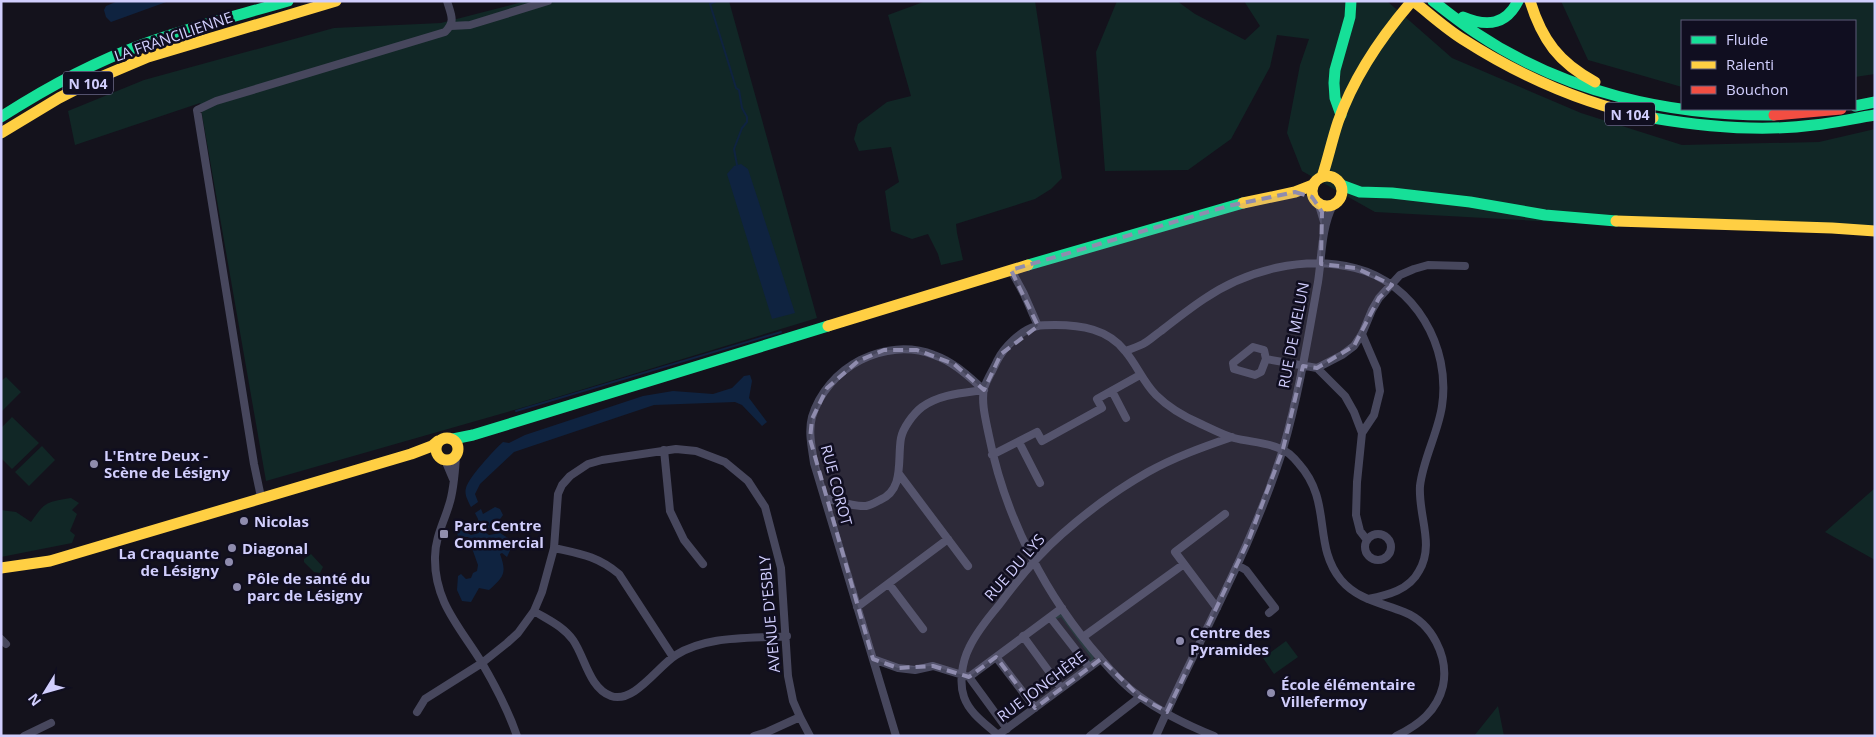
<svg xmlns="http://www.w3.org/2000/svg" width="1876" height="737" font-family="'Open Sans',sans-serif">
  <style>
    .green { fill: #112726 }
    .water { fill: #0f2340 }
    .lines { fill: none; stroke-linecap: round; stroke-linejoin: round }
    .stream { stroke: #0f2340; stroke-width: 2 }
    .street { stroke: #47475d; stroke-width: 8 }
    .fast { stroke: #16e098; stroke-width: 11 }
    .slow { stroke: #ffcf43; stroke-width: 11 }
    .jam { stroke: #f24e42; stroke-width: 11 }
    .marked { fill: #8f8cae; fill-opacity: 0.2; stroke: #8f8cae; stroke-width: 4; stroke-dasharray: 10 6; stroke-linejoin: round }
    .poi-dot { fill: #8f8cae; stroke: #100e20; stroke-width: 2 }
    .labels { text-anchor: middle; dominant-baseline: central; stroke-width: 5; stroke-linejoin: round; paint-order: stroke }
    .shield { fill: #100e20; stroke: #9794bb; stroke-width: 1 }
    .shield-label { font-size: 14px; font-weight: bold; fill: #d1cefd }
    .street-label { font-size: 15px; fill: #d1cefd; stroke: #100e20 }
    .poi-label { font-size: 15px; font-weight: bold; fill: #d1cefd; stroke: #100e20; text-anchor: start }
  </style>
  <rect width="100%" height="100%" fill="#14121c"/>
  <!-- green -->
  <path class="green" d="M 526,1 L 729,1 L 817,318 L 528,406 L 266,481 L 200,103 L 75,145 L 68,111 L 144,80 L 334,28 L 441,23 Z
    M 926,1 L 1035,1 L 1062,178 L 1051,189 L 1035,199 L 956,224 L 957,233 L 963,260 L 941,265 L 938,254 L 928,234 L 912,239 L 891,231 L 885,191 L 899,182 L 891,147 L 859,151 L 854,139 L 858,124 L 887,102 L 911,96 L 888,15 Z
    M 1117,1 L 1177,1 L 1195,14 L 1245,40 L 1260,26 L 1244,1 L 1387,1 L 1452,58 L 1581,113 L 1682,145 L 1819,142 L 1875,129 L 1875,228 L 1631,226 L 1375,212 L 1302,171 L 1287,133 L 1300,65 L 1309,39 L 1277,35 L 1270,67 L 1231,139 L 1188,170 L 1105,171 L 1096,52 Z
    M 1561,1 L 1875,1 L 1875,74 L 1855,77 L 1855,21 L 1682,21 L 1682,87 L 1588,60 Z
    M 6,377 L 21,392 L 1,412 L 1,381 Z
    M 12,417 L 39,443 L 12,469 L 1,458 L 1,428 Z
    M 42,446 L 55,460 L 29,486 L 15,472 Z
    M 1875,488 L 1875,560 L 1825,532 Z
    M 71,498 L 79,503 L 72,510 L 77,514 L 70,531 L 75,535 L 72,543 L 1,557 L 1,510 L 16,512 L 31,522 C 45,502 46,502 71,498 Z
    M 311,554 L 323,567 L 320,573 L 314,572 L 304,562 L 304,559 Z
    M 1061,613 L 1094,656 L 1093,661 L 1091,663 L 1087,661 L 1091,658 L 1061,617 L 1054,620 L 1054,615 Z
    M 1286,641 L 1298,657 L 1274,674 L 1263,658 Z
    M 1498,706 L 1504,736 L 1474,736 Z"/>
  <!-- water -->
  <path class="water" d="M 118,1 L 169,1 L 111,22 L 106,17 L 104,10 L 106,6 Z
    M 741,164 L 748,169 L 795,313 L 772,319 L 727,174 L 734,166 Z
    M 750,375 L 752,381 L 749,398 L 767,422 L 762,426 L 742,405 L 735,402 L 654,405 L 514,452 L 480,484 L 475,494 L 478,502 L 471,507 C 468,501 464,494 466,488 C 469,477 494,450 503,442 L 509,443 L 525,435 L 643,396 L 673,391 L 713,394 L 732,388 L 744,376 Z
    M 495,507 L 500,509 L 503,515 C 498,523 492,524 486,533 L 489,535 L 500,533 L 508,538 L 512,546 L 507,557 L 502,553 L 500,554 C 507,573 504,577 489,590 L 479,588 L 471,602 L 462,601 L 457,590 L 458,576 L 461,574 L 466,579 L 471,578 L 473,573 L 477,571 L 478,565 L 468,537 L 458,537 L 457,532 L 462,530 L 471,535 L 479,533 L 478,519 L 475,513 L 481,509 L 483,514 Z"/>
  <g class="lines">
    <!-- stream -->
    <path class="stream" d="M 716,1 L 710,4 L 730,68 L 736,88 L 739,90 L 742,108 L 747,117 L 747,122 L 742,128 L 734,149 L 737,165
      M 516,411 L 781,332"/>
    <!-- street -->
    <path class="street" d="M 451,26 L 470,25 L 548,1
      M 1319,205 L 1325,225
      M 1011,270 L 1024,294 L 1038,326
      M 1362,334 L 1377,369 L 1380,391 L 1374,415 L 1362,433 L 1357,482 L 1356,515 L 1360,531 L 1367,540
      M 1253,347 L 1264,350 L 1266,359 L 1261,372 L 1255,375 L 1234,369 L 1233,363 Z
      M 1125,351 C 1131,349 1137,347 1143,344 C 1149,341 1155,335 1161,331 C 1175,320 1189,309 1204,299 C 1246,270 1305,255 1355,268 C 1415,283 1451,347 1442,406 C 1438,433 1423,459 1420,486 C 1418,516 1435,544 1419,571 C 1409,590 1388,595 1368,599
      M 1266,359 L 1317,368 L 1345,396 L 1354,412 L 1362,433
      M 1317,368 L 1342,355 L 1354,346 L 1362,334 L 1372,310 L 1379,298 L 1400,275 L 1414,269 L 1428,265 L 1465,266
      M 1112,391 L 1126,418
      M 1019,442 L 1040,483
      M 664,450 L 670,511 L 684,540 L 703,564
      M 992,455 L 1037,432 L 1042,441 L 1102,408 L 1097,399 L 1140,375
      M 456,456 C 455,472 454,490 449,505 C 444,522 435,538 435,557 C 434,602 460,627 482,663 C 496,687 508,710 517,736
      M 445,460 L 453,479
      M 899,474 L 968,566
      M 261,497 L 254,464 L 197,110 L 216,101 L 445,32 C 456,21 451,15 447,1
      M 825,498 C 838,501 853,507 866,506 C 871,505 876,502 880,500 C 905,489 897,460 901,438 C 903,428 913,414 922,407 C 940,394 963,393 984,390
      M1365 547a13 13 0 1 1 26 0a13 13 0 1 1-26 0Z
      M 554,548 C 581,554 597,556 619,574 L 673,657
      M 1237,565 L 1246,570 L 1275,608 L 1269,613
      M 889,584 L 923,629
      M 857,607 L 948,539
      M 1217,608 L 1175,552 L 1225,514
      M 534,611 C 548,620 563,626 573,640 C 585,657 589,688 611,696 C 634,704 658,666 676,655 C 708,635 750,639 787,636
      M 1050,617 L 1089,667
      M 1023,636 L 1061,688
      M 1083,637 L 1184,564
      M 1,639 L 6,644
      M 996,657 L 1035,708
      M 873,659 L 898,668 L 915,670 L 933,666 L 969,677 L 1062,608
      M 969,677 L 1007,729
      M 417,712 L 425,699 L 482,663 L 507,643 L 518,633 L 534,611 L 542,592 L 554,548 L 558,494 L 562,485 L 570,476 L 588,464 L 602,460 L 676,449 L 696,451 L 725,462 L 748,481 L 765,507 L 781,568 L 788,676 L 793,701 L 800,717 L 810,736
      M 998,735 L 1101,659
      M 24,736 L 51,723
      M 754,736 L 767,732 L 800,717
      M 896,736 L 814,463 C 812,448 808,432 812,417 C 827,367 885,336 934,355 C 954,362 968,376 984,390
      M 999,736 C 986,724 970,714 964,697 C 959,683 962,662 969,648 C 976,633 988,618 999,605 C 1018,579 1038,555 1062,534 C 1088,511 1118,489 1148,472 C 1175,457 1203,447 1232,437
      M 1090,736 L 1140,697
      M 1156,736 C 1198,640 1252,549 1283,449 C 1299,394 1308,338 1318,282 C 1322,256 1321,229 1333,205
      M 1214,736 C 1189,726 1161,712 1139,696 C 1125,686 1112,672 1101,659 C 1046,597 1005,517 989,436 C 986,421 981,403 984,388 C 987,379 993,370 997,361 C 1004,347 1021,330 1037,326 C 1042,325 1049,325 1055,325 C 1081,325 1108,329 1125,351 C 1137,365 1143,382 1156,395 C 1169,408 1185,417 1201,424 C 1212,429 1223,435 1234,438 C 1249,442 1267,442 1281,449 C 1287,451 1295,459 1299,464 C 1333,502 1312,545 1341,580 C 1358,600 1382,603 1404,612 C 1432,623 1449,657 1443,686 C 1437,711 1419,725 1396,736"/>
    <!-- fast -->
    <path class="fast" d="M 1433,1 C 1447,12 1461,23 1476,33 C 1564,92 1669,116 1774,115
      M 1463,17 C 1487,27 1506,25 1518,1
      M 1855,106 L 1875,102
      M 1341,115 L 1335,98 L 1334,83 L 1335,70 L 1350,17 L 1351,1
      M 1,117 C 46,88 94,62 144,44 C 191,27 240,15 288,1
      M 1653,118 C 1706,127 1761,132 1814,125 C 1835,123 1855,118 1875,115
      M 1341,185 L 1360,192 L 1392,193 L 1470,202 L 1545,215 L 1616,221
      M 1028,265 L 1243,203
      M 453,439 L 473,435 L 828,326"/>
    <!-- slow -->
    <path class="slow" d="M 1413,1 C 1430,14 1446,29 1464,40 C 1522,77 1586,105 1653,118
      M 1530,1 C 1542,40 1559,63 1595,82
      M 1,133 L 59,98 L 96,79 L 148,57 L 336,1
      M1312 191a15 15 0 1 1 30 0a15 15 0 1 1-30 0Z
      M 1322,177 C 1328,159 1332,140 1338,122 C 1354,76 1381,37 1412,1
      M 1243,203 L 1295,192 L 1313,185
      M 1616,221 L 1832,228 L 1875,231
      M 828,326 L 1028,265
      M436 449a11 11 0 1 1 22 0a11 11 0 1 1-22 0Z
      M 1,568 L 50,561 L 411,454 L 432,446 L 438,441"/>
    <!-- jam -->
    <path class="jam" d="M 1774,115 L 1841,109"/>
  </g>
  <!-- marked area -->
  <path class="marked" d="M 1295,192 L 1312,197 L 1322,212 L 1321,264 L 1356,268 L 1392,285 L 1379,298 L 1354,346 L 1317,368 L 1303,366 L 1283,449 L 1249,539 L 1167,712 L 1140,697 L 1101,659 L 1035,708 L 996,657 L 969,677 L 933,666 L 898,668 L 873,659 L 810,439 L 812,419 L 827,388 L 858,361 L 884,350 L 917,350 L 954,364 L 984,390 L 1001,354 L 1038,326 L 1011,270 L 1228,206 Z"/>
  <!-- markers -->
  <g class="poi-dot">
    <circle cx="94" cy="464" r="5"/>
    <circle cx="244" cy="521" r="5"/>
    <rect x="439" y="529" width="10" height="10" rx="2.5"/>
    <circle cx="232" cy="548" r="5"/>
    <circle cx="229" cy="562" r="5"/>
    <circle cx="237" cy="587" r="5"/>
    <circle cx="1180" cy="641" r="5"/>
    <circle cx="1271" cy="693" r="5"/>
  </g>
  <g class="labels">
    <!-- shield labels -->
    <g class="shield">
      <rect x="63" y="71.5" width="50" height="23" rx="4"/>
      <rect x="1605" y="102.5" width="50" height="23" rx="4"/>
    </g>
    <g class="shield-label">
      <text x="88" y="83">N 104</text>
      <text x="1630" y="114">N 104</text>
    </g>
    <!-- street labels -->
    <g class="street-label">
      <text transform="translate(173 36) rotate(-19)">LA FRANCILIENNE</text>
      <text transform="translate(1293 335) rotate(-79)">RUE DE MELUN</text>
      <text transform="translate(837 485) rotate(75)">RUE COROT</text>
      <text transform="translate(1014 567) rotate(-49)">RUE DU LYS</text>
      <text transform="translate(769 614) rotate(-95)">AVENUE D'ESBLY</text>
      <text transform="translate(1041 686) rotate(-37)">RUE JONCHÈRE</text>
    </g>
    <!-- poi labels -->
    <g class="poi-label">
      <text x="104" y="455">L'Entre Deux -<tspan x="104" dy="17">Scène de Lésigny</tspan></text>
      <text x="254" y="521">Nicolas</text>
      <text x="454" y="525">Parc Centre<tspan x="454" dy="17">Commercial</tspan></text>
      <text x="242" y="548">Diagonal</text>
      <text x="219" y="553" text-anchor="end">La Craquante<tspan x="219" dy="17">de Lésigny</tspan></text>
      <text x="247" y="578">Pôle de santé du<tspan x="247" dy="17">parc de Lésigny</tspan></text>
      <text x="1190" y="632">Centre des<tspan x="1190" dy="17">Pyramides</tspan></text>
      <text x="1281" y="684">École élémentaire<tspan x="1281" dy="17">Villefermoy</tspan></text>
    </g>
  </g>
  <!-- border -->
  <rect width="1876" height="737" fill="none" stroke="#d1cefd" stroke-width="5"/>
  <!-- legend -->
  <rect x="1681" y="20" width="175" height="90" fill="#100e20" stroke="#5d5b78"/>
  <rect x="1691" y="36" width="25" height="8" fill="#16e098" stroke="#5d5b78"/>
  <text x="1726" y="45" font-size="15" fill="#d1cefd">Fluide</text>
  <rect x="1691" y="61" width="25" height="8" fill="#ffcf43" stroke="#5d5b78"/>
  <text x="1726" y="70" font-size="15" fill="#d1cefd">Ralenti</text>
  <rect x="1691" y="86" width="25" height="8" fill="#f24e42" stroke="#5d5b78"/>
  <text x="1726" y="95" font-size="15" fill="#d1cefd">Bouchon</text>
  <!-- north arrow -->
  <g transform="translate(45 692) rotate(233)" stroke="#100e20" stroke-width="4" paint-order="stroke">
  <path d="M0-4L9 19L0 12L-9 19Z" fill="#d1cefd"/>
  <text y="-8" font-size="14" font-weight="bold" text-anchor="middle" fill="#d1cefd">N</text>
  </g>
</svg>
